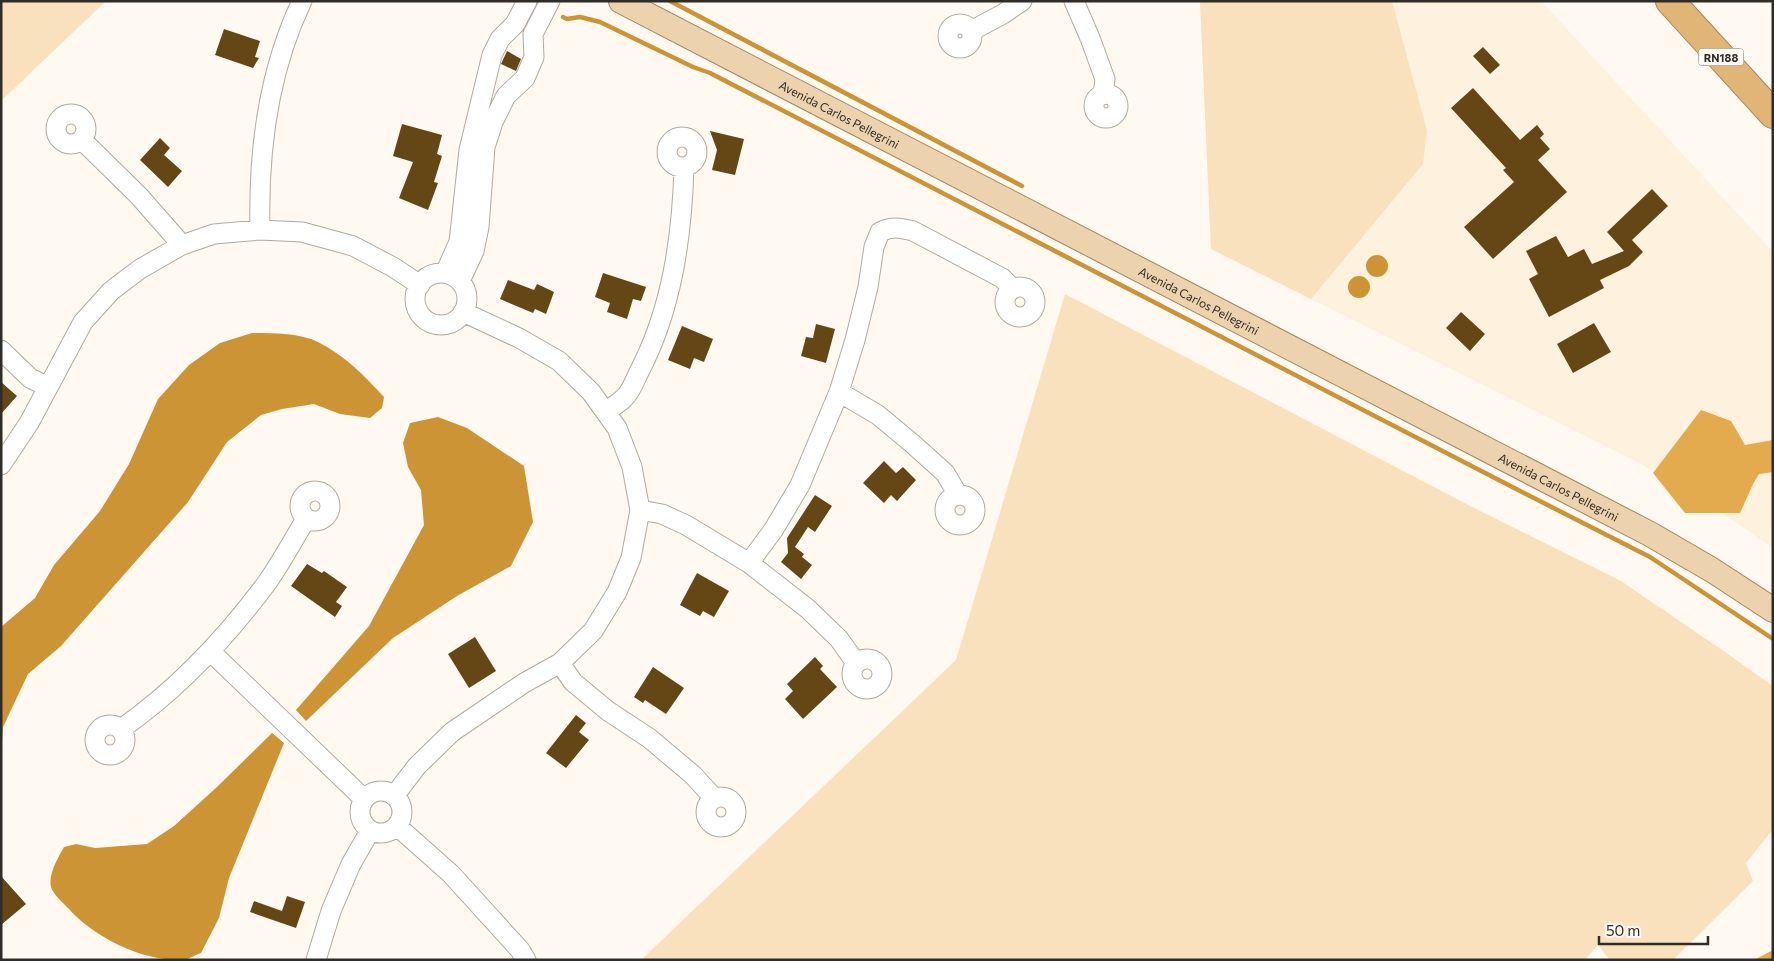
<svg xmlns="http://www.w3.org/2000/svg" width="1774" height="961" font-family="Commissioner,sans-serif">
  <style>
    .built { fill: #fef1de }
    .green { fill: #fae1bd }
    .forest { fill: #e4aa4e }
    .water { fill: #cd9435 }
    .lines { fill: none; stroke-linecap: round; stroke-linejoin: round }
    .stream { stroke: #cd9435; stroke-width: 4.5 }
    .building { fill: #654715 }
    .minor-casing { stroke: #b2aa9e; stroke-width: 21 }
    .major-casing { stroke: #a2855b; stroke-width: 26 }
    .highway-casing { stroke: #a2855b; stroke-width: 30 }
    .minor { stroke: #fff; stroke-width: 19 }
    .major { stroke: #ecd3ad; stroke-width: 24 }
    .highway { stroke: #e0b576; stroke-width: 28 }
    .labels { text-anchor: middle; dominant-baseline: central; stroke-width: 5; stroke-linejoin: round; paint-order: stroke }
    .shield { fill: #fff9f2; stroke: #6e6a65; stroke-width: 1 }
    .shield-label { font-size: 11px; font-weight: bold; fill: #302d29 }
    .street-label { font-size: 12px; fill: #302d29; stroke: #fff9f2 }
  </style>
  <rect width="100%" height="100%" fill="#fff9f2"/>
  <!-- built -->
  <path class="built" d="M 1200,1 L 1541,1 L 1773,252 L 1773,548 L 1700,498 L 1641,464 L 1211,249 Z"/>
  <!-- green -->
  <path class="green" d="M 1,1 L 106,1 L 1,101 Z
    M 1200,1 L 1392,1 L 1427,131 L 1423,164 L 1311,299 L 1211,249 Z
    M 1065,294 L 1472,507 L 1621,581 L 1722,650 L 1773,686 L 1773,829 L 1746,863 L 1753,881 L 1673,960 L 1610,960 L 1598,945 L 1585,960 L 641,960 L 956,660 Z"/>
  <!-- forest -->
  <path class="forest" d="M 1701,410 L 1731,421 L 1745,445 L 1773,440 L 1773,472 L 1759,474 L 1753,484 L 1740,513 L 1685,513 L 1653,473 Z
    M 1773,950 L 1773,960 L 1754,960 L 1756,959 Z"/>
  <!-- water -->
  <path class="water" d="M1366 266a11 11 0 1 1 22 0a11 11 0 1 1-22 0Z
    M1348 287a11 11 0 1 1 22 0a11 11 0 1 1-22 0Z
    M 252,333 C 273,333 300,333 318,342 C 344,355 365,376 384,397 L 382,408 L 370,418 L 340,414 L 314,404 L 282,409 L 261,415 L 227,442 L 188,502 L 61,646 L 28,674 L 3,727 L 1,755 L 1,627 L 35,598 L 54,565 L 100,511 L 129,464 L 158,399 L 189,365 L 220,343 Z
    M 438,417 L 467,428 L 524,466 L 533,522 L 511,566 L 457,596 L 393,638 L 306,721 L 296,710 L 369,626 L 424,525 L 421,490 L 408,467 L 403,443 L 410,423 Z
    M 272,733 L 284,743 L 229,878 L 219,918 L 201,953 C 195,955 189,959 183,960 C 141,961 95,938 68,908 C 63,903 53,894 51,887 C 48,874 58,858 64,847 L 76,844 L 95,848 L 147,844 L 174,826 L 217,787 Z"/>
  <g class="lines">
    <!-- stream -->
    <path class="stream" d="M 670,1 L 1022,186
      M 563,17 L 567,19 L 580,17 L 600,22 L 693,67 L 710,73 L 1522,492 L 1650,557 L 1773,639"/>
  </g>
  <!-- building -->
  <path class="building" d="M 224,29 L 260,41 L 255,57 L 259,58 L 253,68 L 215,55 Z
    M 1483,47 L 1500,65 L 1490,74 L 1473,56 Z
    M 507,51 L 521,59 L 516,71 L 501,64 Z
    M 1473,88 L 1520,140 L 1537,125 L 1544,134 L 1540,138 L 1550,149 L 1538,160 L 1567,192 L 1493,259 L 1464,227 L 1514,182 L 1503,170 L 1506,168 L 1451,108 Z
    M 402,124 L 442,135 L 437,154 L 442,156 L 434,182 L 438,183 L 428,210 L 399,198 L 413,162 L 393,156 Z
    M 710,131 L 744,139 L 735,175 L 712,170 L 717,150 Z
    M 160,138 L 170,148 L 164,155 L 182,171 L 168,187 L 140,160 Z
    M 1652,189 L 1668,206 L 1632,240 L 1643,252 L 1629,266 L 1600,280 L 1604,288 L 1549,317 L 1529,279 L 1538,274 L 1526,251 L 1556,236 L 1568,257 L 1584,249 L 1592,264 L 1624,251 L 1607,232 Z
    M 603,273 L 646,287 L 641,301 L 633,299 L 627,319 L 607,312 L 610,303 L 595,297 Z
    M 508,280 L 534,290 L 537,284 L 554,292 L 546,314 L 535,309 L 533,313 L 500,299 Z
    M 1461,312 L 1485,334 L 1470,351 L 1446,328 Z
    M 1594,323 L 1611,352 L 1573,373 L 1557,344 Z
    M 816,324 L 835,329 L 826,363 L 801,356 L 806,337 L 813,338 Z
    M 682,326 L 713,339 L 704,362 L 694,358 L 690,369 L 668,360 Z
    M 1,382 L 17,396 L 1,414 Z
    M 884,461 L 896,473 L 903,467 L 916,480 L 897,501 L 891,495 L 884,503 L 863,483 Z
    M 815,495 L 832,506 L 815,532 L 808,527 L 795,547 L 804,554 L 802,557 L 812,565 L 801,579 L 781,562 L 788,553 L 787,538 Z
    M 307,564 L 322,573 L 324,571 L 347,587 L 336,602 L 342,606 L 335,617 L 291,586 Z
    M 697,573 L 729,591 L 714,617 L 703,611 L 700,616 L 680,605 Z
    M 475,637 L 496,671 L 469,688 L 448,654 Z
    M 815,657 L 823,666 L 820,669 L 837,687 L 803,719 L 785,699 L 793,691 L 787,684 Z
    M 653,667 L 684,688 L 666,714 L 645,700 L 643,703 L 634,697 Z
    M 576,715 L 586,723 L 579,732 L 589,740 L 566,768 L 546,753 Z
    M 1,876 L 26,904 L 1,925 Z
    M 287,896 L 305,902 L 296,928 L 250,912 L 254,901 L 282,911 Z"/>
  <g class="lines">
    <!-- minor casing -->
    <g class="minor-casing">
      <path id="minor" d="M 1074,1 L 1090,38 L 1105,79 L 1103,95
        M948 36a12 12 0 1 1 24 0a12 12 0 1 1-24 0Z
        M 971,31 L 1003,14 L 1022,1
        M1094 106a12 12 0 1 1 24 0a12 12 0 1 1-24 0Z
        M56 129a15 15 0 1 1 30 0a15 15 0 1 1-30 0Z
        M667 152a15 15 0 1 1 30 0a15 15 0 1 1-30 0Z
        M 82,140 L 139,196 L 182,245
        M 260,230 C 258,152 268,72 302,1
        M 445,273 L 459,242 L 469,150 L 492,55 L 500,39 L 515,24 L 527,1
        M415 299a26 26 0 1 1 52 0a26 26 0 1 1-52 0Z
        M 460,281 L 474,251 L 479,227 L 485,147 L 493,122 L 506,96 L 525,78 L 534,57 L 533,34 L 550,1
        M1005 302a15 15 0 1 1 30 0a15 15 0 1 1-30 0Z
        M 1,350 L 30,378 L 48,387
        M 839,392 L 878,415 L 914,445 L 945,473 L 958,495
        M 606,412 C 612,407 619,403 624,398 C 631,392 635,380 639,372 C 672,309 682,237 684,167
        M 1,465 L 29,423 L 83,322 L 111,291 L 140,269 L 182,245 L 214,234 L 260,230 L 302,232 L 353,246 L 393,267 L 420,285
        M300 506a15 15 0 1 1 30 0a15 15 0 1 1-30 0Z
        M945 510a15 15 0 1 1 30 0a15 15 0 1 1-30 0Z
        M 640,510 L 662,514 L 686,525 L 749,563 L 808,609 L 839,639 L 856,663
        M 749,563 L 774,529 L 800,485 L 839,392 L 855,340 L 868,287 L 874,247 L 880,232 C 892,226 900,228 913,231 L 1002,278 L 1013,289
        M 210,651 L 364,799
        M852 674a15 15 0 1 1 30 0a15 15 0 1 1-30 0Z
        M 560,663 L 573,682 L 608,711 L 649,738 L 693,775 L 714,798
        M95 740a15 15 0 1 1 30 0a15 15 0 1 1-30 0Z
        M 121,729 C 177,690 225,639 266,584 C 281,563 293,540 306,519
        M360 812a21 21 0 1 1 42 0a21 21 0 1 1-42 0Z
        M 394,796 L 417,766 L 452,732 L 524,683 L 560,663 L 593,631 L 617,592 L 631,558 L 640,510 L 632,467 L 617,428 L 591,392 L 559,361 L 519,338 L 463,312
        M706 812a15 15 0 1 1 30 0a15 15 0 1 1-30 0Z
        M 397,826 L 451,874 L 520,950 L 526,960
        M 316,960 L 331,911 L 351,864 L 370,831"/>
    </g>
    <!-- major casing -->
    <g class="major-casing">
      <g id="major">
        <path id="s1" d="M 621,1 L 1650,534 L 1712,570 L 1773,610"/>
      </g>
    </g>
    <!-- highway casing -->
    <g class="highway-casing">
      <path id="highway" d="M 1670,1 L 1773,114"/>
    </g>
    <!-- minor -->
    <use href="#minor" class="minor"/>
    <!-- major -->
    <use href="#major" class="major"/>
    <!-- highway -->
    <use href="#highway" class="highway"/>
  </g>
  <g class="labels">
    <!-- shield labels -->
    <rect class="shield" x="1698.5" y="48.5" width="45" height="17" rx="4"/>
    <g class="shield-label">
      <text x="1721" y="57">RN188</text>
    </g>
    <!-- street labels -->
    <g class="street-label">
      <text stroke="none"><textPath href="#s1" startOffset="246">Avenida Carlos Pellegrini</textPath></text>
      <text stroke="none"><textPath href="#s1" startOffset="651">Avenida Carlos Pellegrini</textPath></text>
      <text stroke="none"><textPath href="#s1" startOffset="1056">Avenida Carlos Pellegrini</textPath></text>
    </g>
  </g>
  <!-- border -->
  <rect width="1774" height="961" fill="none" stroke="#302d29" stroke-width="5"/>
  <!-- scale -->
  <path d="M1599 936v8h109v-8" fill="none" stroke="#302d29" stroke-width="2.5"/>
  <text x="1606" y="936" font-size="15" fill="#302d29" stroke="#fff9f2" stroke-width="4" paint-order="stroke">50 m</text>
</svg>
